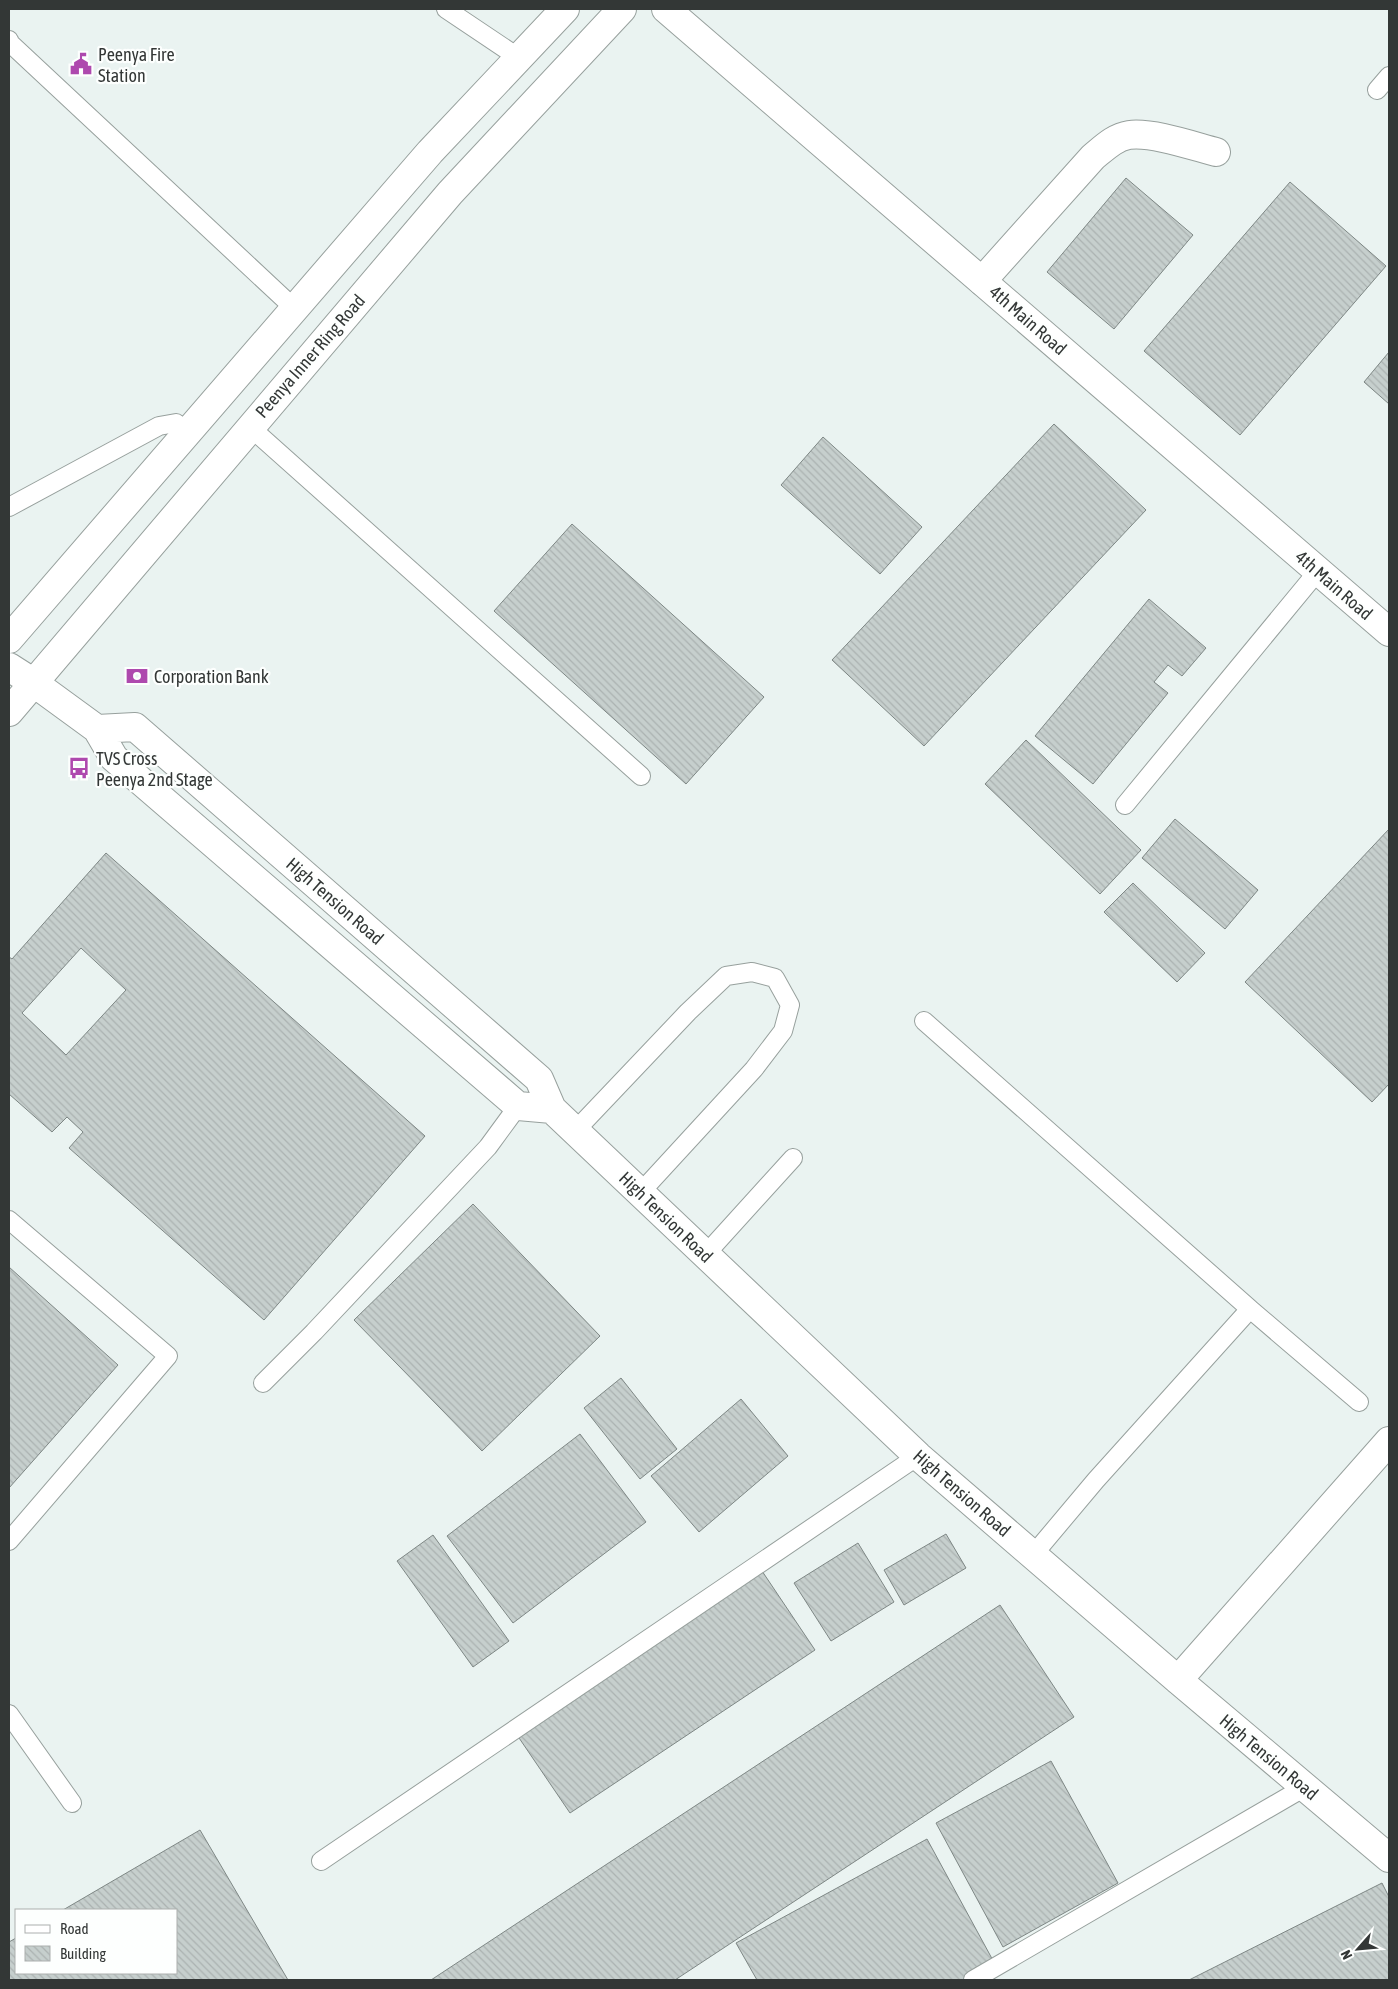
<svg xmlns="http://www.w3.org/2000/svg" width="1398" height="1989" font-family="'Asap Condensed',sans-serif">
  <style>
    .building { fill: url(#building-back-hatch); stroke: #7e8785; fill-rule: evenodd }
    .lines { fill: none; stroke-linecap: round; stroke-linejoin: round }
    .lane-casing { stroke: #97a09d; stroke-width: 20 }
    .street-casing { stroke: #97a09d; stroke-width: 30 }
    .secondary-casing { stroke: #97a09d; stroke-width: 30 }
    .lane { stroke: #fff; stroke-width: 18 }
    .street { stroke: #fff; stroke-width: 28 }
    .secondary { stroke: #fff; stroke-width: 28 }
    .labels { text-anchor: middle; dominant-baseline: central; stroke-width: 4.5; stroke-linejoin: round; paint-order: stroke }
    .poi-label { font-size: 18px; fill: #333736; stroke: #fdfffe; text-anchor: start }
    .street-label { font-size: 18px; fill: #333736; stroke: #fdfffe }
  </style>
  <defs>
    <pattern id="building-back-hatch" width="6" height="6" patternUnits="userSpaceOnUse" patternTransform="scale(1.25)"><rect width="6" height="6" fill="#c6cfcd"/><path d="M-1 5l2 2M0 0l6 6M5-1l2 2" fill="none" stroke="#abb2b1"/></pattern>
  </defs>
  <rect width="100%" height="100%" fill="#eaf3f1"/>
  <!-- building -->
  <path class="building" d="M 1126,178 L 1193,235 L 1114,329 L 1047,272 Z
    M 1290,182 L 1386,266 L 1240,435 L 1144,351 Z
    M 1389,352 L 1389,404 L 1364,382 Z
    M 1054,424 L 1146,510 L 924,746 L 832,660 Z
    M 823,437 L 922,527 L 880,574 L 781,485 Z
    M 572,524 L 764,697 L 686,784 L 494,611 Z
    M 1149,599 L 1206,648 L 1182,676 L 1168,665 L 1154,682 L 1168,693 L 1093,784 L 1035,736 Z
    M 1026,740 L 1141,850 L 1100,894 L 985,784 Z
    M 1175,819 L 1258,890 L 1225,929 L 1142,858 Z
    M 1389,829 L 1389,1084 L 1372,1102 L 1245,982 Z
    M 106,853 L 425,1136 L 264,1320 L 69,1148 L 83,1132 L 67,1117 L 52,1132 L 9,1094 L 9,957 L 12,959 ZM 81,948 L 126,990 L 66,1055 L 22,1013 Z
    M 1133,883 L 1205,953 L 1177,982 L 1104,912 Z
    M 473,1204 L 600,1336 L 482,1451 L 354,1320 Z
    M 9,1267 L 118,1365 L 9,1488 Z
    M 621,1378 L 677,1449 L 640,1479 L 584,1408 Z
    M 741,1399 L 788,1456 L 699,1532 L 651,1476 Z
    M 580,1434 L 646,1522 L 513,1623 L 447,1536 Z
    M 946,1534 L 966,1568 L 904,1605 L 884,1570 Z
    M 433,1535 L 509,1641 L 473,1667 L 397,1561 Z
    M 858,1543 L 894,1602 L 831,1641 L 794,1583 Z
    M 760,1568 L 815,1650 L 570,1813 L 515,1732 Z
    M 1000,1605 L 1074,1717 L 675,1980 L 431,1980 Z
    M 1051,1761 L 1118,1883 L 1003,1947 L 936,1823 Z
    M 200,1830 L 288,1980 L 9,1980 L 9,1942 L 16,1938 L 16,1973 L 176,1973 L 176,1910 L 63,1910 Z
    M 927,1839 L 996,1966 L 970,1980 L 757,1980 L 736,1943 Z
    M 1382,1883 L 1389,1897 L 1389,1980 L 1189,1980 Z"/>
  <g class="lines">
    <!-- lane casing -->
    <g class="lane-casing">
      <path id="lane" d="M 446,9 L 519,58
        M 9,40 L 10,43 L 295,309
        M 1377,90 L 1389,76
        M 250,427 L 641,776
        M 9,507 L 159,426 L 176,423 L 187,433
        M 1125,805 L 1318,571
        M 924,1021 L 1250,1309 L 1096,1480 L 1033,1555
        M 575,1131 L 688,1012 L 726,976 L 752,972 L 775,978 L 790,1005 L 783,1031 L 754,1069 L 640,1193
        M 9,1220 L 168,1356 L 9,1541
        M 705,1255 L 793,1158
        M 1250,1309 L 1359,1402
        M 263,1383 L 314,1332 L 488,1147 L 518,1106
        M 9,1714 L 72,1803
        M 321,1861 L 918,1456
        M 973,1980 L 1305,1787"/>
    </g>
    <!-- street casing -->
    <g class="street-casing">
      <path id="street" d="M 982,281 L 1093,157 C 1104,148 1115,137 1129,135 C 1153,132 1193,146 1216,152"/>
    </g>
    <!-- secondary casing -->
    <g class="secondary-casing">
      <path id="secondary" d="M 666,9 L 1389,632
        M 9,639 L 430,152 L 565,9
        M 9,667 L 34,683 L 97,729 L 114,758 L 518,1106 L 552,1109
        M 9,712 L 450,193 L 622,9
        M 97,729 L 135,727 L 539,1079 L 552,1109 L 918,1456 L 1178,1680 L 1389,1858
        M 1178,1680 L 1389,1441"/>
    </g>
    <!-- lane -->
    <use href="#lane" class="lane"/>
    <!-- street -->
    <use href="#street" class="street"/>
    <!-- secondary -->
    <use href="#secondary" class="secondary"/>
  </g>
  <!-- icons -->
  <defs>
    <g id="civic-bare" transform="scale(1.725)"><path d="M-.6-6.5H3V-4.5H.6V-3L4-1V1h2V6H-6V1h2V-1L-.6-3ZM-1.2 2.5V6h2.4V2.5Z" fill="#ae49ae" stroke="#fdfffe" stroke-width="2.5" paint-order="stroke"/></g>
    <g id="bank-bare" transform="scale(1.725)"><path d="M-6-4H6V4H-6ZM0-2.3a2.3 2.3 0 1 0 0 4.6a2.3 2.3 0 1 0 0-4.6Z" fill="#ae49ae" stroke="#fdfffe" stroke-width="2.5" paint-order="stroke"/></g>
    <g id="bus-bare" transform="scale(1.725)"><path d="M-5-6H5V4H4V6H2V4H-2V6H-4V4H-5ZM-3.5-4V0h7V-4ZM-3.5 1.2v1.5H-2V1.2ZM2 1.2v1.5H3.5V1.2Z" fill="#ae49ae" stroke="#fdfffe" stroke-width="2.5" paint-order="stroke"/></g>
  </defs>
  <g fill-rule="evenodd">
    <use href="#civic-bare" x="81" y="64"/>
    <use href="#bank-bare" x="137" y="676"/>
    <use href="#bus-bare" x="79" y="768"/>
  </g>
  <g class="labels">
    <!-- poi labels -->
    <g class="poi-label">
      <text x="98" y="54">Peenya Fire<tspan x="98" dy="21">Station</tspan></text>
      <text x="154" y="676">Corporation Bank</text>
      <text x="96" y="758">TVS Cross<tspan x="96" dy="21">Peenya 2nd Stage</tspan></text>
    </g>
    <!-- street labels -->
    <g class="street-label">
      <text transform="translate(1028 320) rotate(41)">4th Main Road</text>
      <text transform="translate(310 356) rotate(-49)">Peenya Inner Ring Road</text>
      <text transform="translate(1334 585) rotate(41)">4th Main Road</text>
      <text transform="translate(335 901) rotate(41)">High Tension Road</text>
      <text transform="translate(666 1217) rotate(44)">High Tension Road</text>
      <text transform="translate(962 1493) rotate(41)">High Tension Road</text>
      <text transform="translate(1269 1757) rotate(40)">High Tension Road</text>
    </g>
  </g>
  <!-- border -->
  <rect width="1398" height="1989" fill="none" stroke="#333736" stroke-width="20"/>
  <!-- legend -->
  <rect x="15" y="1909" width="162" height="65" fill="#fdfffe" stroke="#acafae"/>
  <rect x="25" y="1925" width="25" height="8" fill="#ffffff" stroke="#acafae"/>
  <text x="60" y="1934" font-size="15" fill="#333736">Road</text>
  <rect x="25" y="1946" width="25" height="15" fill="url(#building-back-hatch)" stroke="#acafae"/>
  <text x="60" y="1959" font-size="15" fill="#333736">Building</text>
  <!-- north arrow -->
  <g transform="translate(1358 1949) rotate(243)" stroke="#fdfffe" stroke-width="4" paint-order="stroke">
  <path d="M0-4L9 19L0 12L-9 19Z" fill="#333736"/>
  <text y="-8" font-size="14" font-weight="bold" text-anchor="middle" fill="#333736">N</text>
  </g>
</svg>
